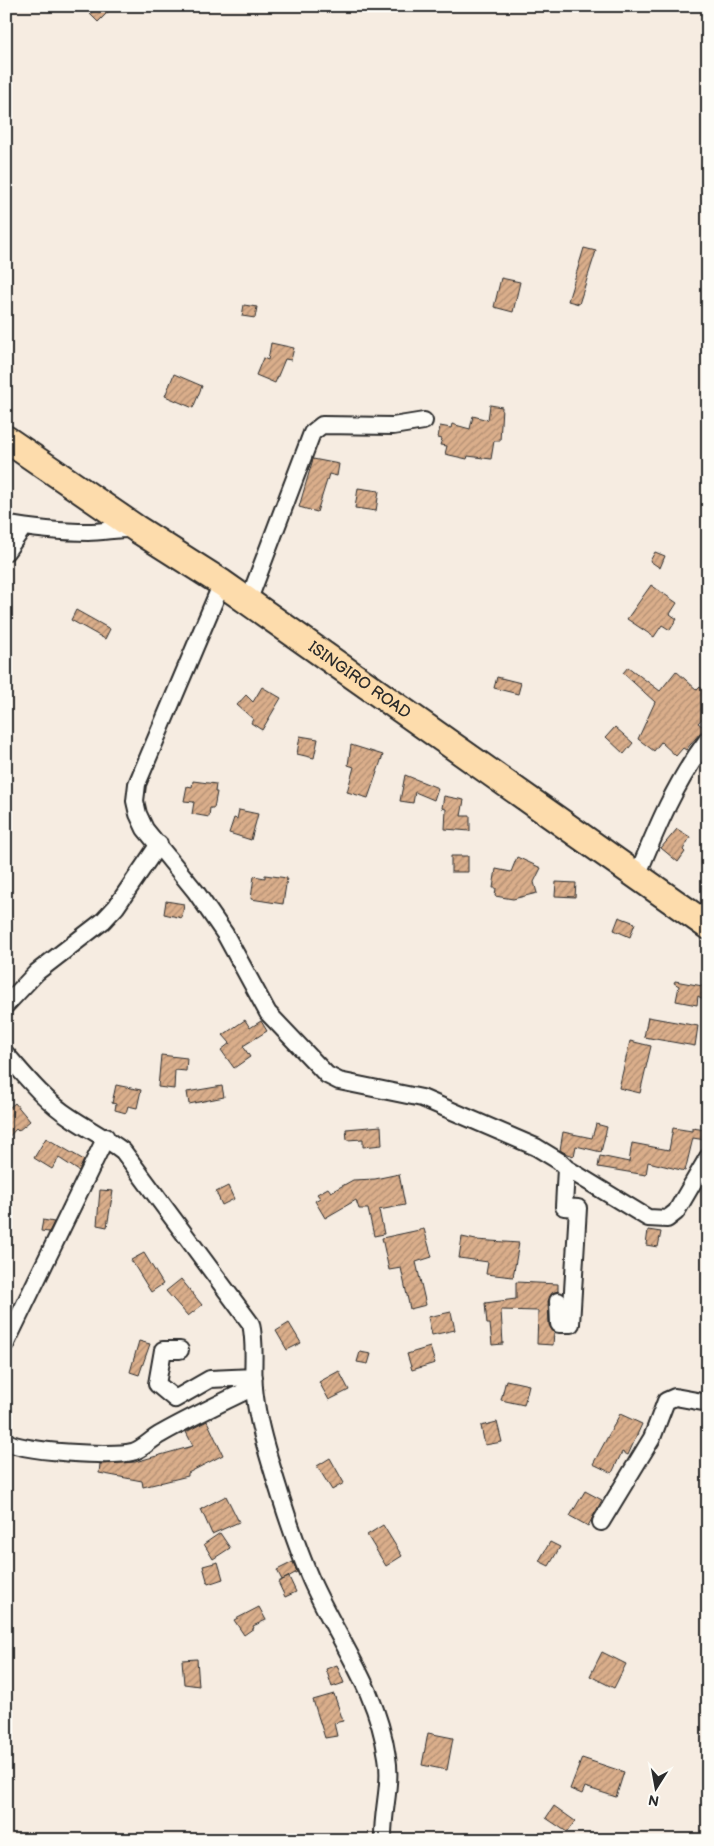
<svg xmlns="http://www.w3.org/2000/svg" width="714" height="1846" font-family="'Balsamiq Sans',sans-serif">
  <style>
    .building { fill: url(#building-hatch); stroke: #2b2b2b }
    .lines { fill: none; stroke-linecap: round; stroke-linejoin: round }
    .minor-casing { stroke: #2b2b2b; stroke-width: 20 }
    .primary-casing { stroke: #2b2b2b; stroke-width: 30 }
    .minor { stroke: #fdfcf7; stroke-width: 16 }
    .primary { stroke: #fddcac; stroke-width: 26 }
    .labels { text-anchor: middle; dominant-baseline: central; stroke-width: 4; stroke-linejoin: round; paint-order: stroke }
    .street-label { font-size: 16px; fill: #2b2b2b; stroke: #fdfcf7 }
  </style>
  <defs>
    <pattern id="building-hatch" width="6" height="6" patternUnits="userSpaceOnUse" patternTransform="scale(1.25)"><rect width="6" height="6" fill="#daae8b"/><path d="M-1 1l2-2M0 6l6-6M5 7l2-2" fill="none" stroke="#b18e72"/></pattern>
  </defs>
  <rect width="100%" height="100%" fill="#f6ece1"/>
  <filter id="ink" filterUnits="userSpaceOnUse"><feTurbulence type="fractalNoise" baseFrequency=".02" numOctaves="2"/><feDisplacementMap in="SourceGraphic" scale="10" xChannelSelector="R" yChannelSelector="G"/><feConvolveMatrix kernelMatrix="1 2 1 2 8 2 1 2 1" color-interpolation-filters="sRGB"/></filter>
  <g filter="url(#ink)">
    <!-- building -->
    <path class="building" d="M 98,6 L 114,6 L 98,22 L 90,14 Z
      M 584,248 L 596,251 L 579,304 L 568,301 Z
      M 501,278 L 520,282 L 513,312 L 494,307 Z
      M 244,305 L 257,307 L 255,318 L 242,316 Z
      M 271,343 L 294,348 L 291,360 L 285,359 L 275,383 L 256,375 L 263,358 L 268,360 Z
      M 174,374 L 202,386 L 193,408 L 165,396 Z
      M 490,405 L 502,407 L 500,441 L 494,441 L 491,459 L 468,456 L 467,459 L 445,454 L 447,446 L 440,445 L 442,439 L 438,438 L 440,426 L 451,428 L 452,424 L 470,429 L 473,416 L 488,420 Z
      M 313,459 L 339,464 L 337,476 L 329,474 L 317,512 L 299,507 Z
      M 358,488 L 379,491 L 376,511 L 355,508 Z
      M 655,552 L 665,556 L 660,568 L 650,561 Z
      M 651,585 L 677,603 L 670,614 L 677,619 L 670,630 L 662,625 L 654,637 L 627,619 Z
      M 76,610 L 110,629 L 105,639 L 71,620 Z
      M 628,667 L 660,691 L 676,671 L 697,690 L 700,687 L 708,694 L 708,712 L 698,723 L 706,729 L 700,733 L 686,750 L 683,748 L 676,756 L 661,742 L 654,751 L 638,739 L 655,702 L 623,673 Z
      M 497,677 L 521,683 L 518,694 L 494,688 Z
      M 262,687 L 281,698 L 262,730 L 251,723 L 253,719 L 237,705 L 246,695 L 253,702 Z
      M 615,727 L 633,743 L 624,754 L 606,737 Z
      M 300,736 L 318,739 L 314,758 L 297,754 Z
      M 351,745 L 383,755 L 368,798 L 347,792 L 354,767 L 348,765 Z
      M 405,775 L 438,788 L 434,800 L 415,792 L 413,803 L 400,801 Z
      M 193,781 L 216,784 L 215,792 L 217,792 L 214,808 L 210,808 L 209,817 L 192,814 L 194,802 L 184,801 L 187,786 L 192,787 Z
      M 444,796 L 464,800 L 461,816 L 470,816 L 470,831 L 445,829 L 446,809 L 442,808 Z
      M 239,810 L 258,814 L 251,840 L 229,833 L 234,818 L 237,819 Z
      M 677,829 L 690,837 L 683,850 L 685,852 L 678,862 L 661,848 Z
      M 451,856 L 468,856 L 468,872 L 451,872 Z
      M 517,857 L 541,868 L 534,882 L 537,893 L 513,899 L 495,896 L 496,888 L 493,888 L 496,869 L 511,872 Z
      M 265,875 L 287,878 L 283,904 L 251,899 L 254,876 L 265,878 Z
      M 556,882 L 576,883 L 575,897 L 555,896 Z
      M 166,901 L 184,904 L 182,918 L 164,914 Z
      M 619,917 L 635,923 L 630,937 L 614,930 Z
      M 675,981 L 708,987 L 708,1002 L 698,996 L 697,1005 L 676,1001 L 679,986 L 674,983 Z
      M 648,1017 L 698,1026 L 695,1046 L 644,1037 Z
      M 245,1020 L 250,1028 L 261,1021 L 267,1031 L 243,1046 L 250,1057 L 234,1068 L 221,1050 L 230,1043 L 223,1035 Z
      M 630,1041 L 651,1046 L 640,1093 L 619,1088 Z
      M 161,1055 L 187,1058 L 186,1071 L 175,1070 L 174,1089 L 158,1087 Z
      M 116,1085 L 141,1090 L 137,1108 L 128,1106 L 126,1113 L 115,1110 L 116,1104 L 112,1103 Z
      M 222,1086 L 224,1097 L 189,1104 L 187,1092 Z
      M 15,1103 L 30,1121 L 18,1131 L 16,1129 L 6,1140 L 6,1110 Z
      M 596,1124 L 607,1127 L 601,1152 L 576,1146 L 574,1156 L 567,1154 L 560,1150 L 563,1132 L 592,1138 Z
      M 381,1126 L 382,1145 L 363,1147 L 363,1139 L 347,1140 L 346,1129 Z
      M 673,1128 L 692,1131 L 692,1128 L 706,1130 L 705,1140 L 693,1138 L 685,1171 L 648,1162 L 646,1175 L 598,1167 L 600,1156 L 629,1162 L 632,1143 L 669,1150 Z
      M 46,1138 L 84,1160 L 79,1171 L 59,1158 L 52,1169 L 34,1158 Z
      M 399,1174 L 405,1205 L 379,1210 L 384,1234 L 374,1236 L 368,1209 L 359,1209 L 356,1200 L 325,1218 L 315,1201 L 320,1198 L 317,1194 L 328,1188 L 331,1192 L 353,1180 L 375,1179 Z
      M 228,1186 L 234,1199 L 222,1205 L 216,1192 Z
      M 100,1190 L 113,1191 L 107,1227 L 97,1225 Z
      M 43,1220 L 54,1222 L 49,1232 L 41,1231 Z
      M 424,1229 L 432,1257 L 416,1262 L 426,1305 L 410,1309 L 401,1268 L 389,1270 L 382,1238 Z
      M 648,1230 L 661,1232 L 658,1247 L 646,1245 Z
      M 462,1237 L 476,1240 L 519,1243 L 513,1277 L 486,1274 L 488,1262 L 459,1258 Z
      M 144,1253 L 163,1284 L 151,1292 L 131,1260 Z
      M 181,1279 L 202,1305 L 188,1316 L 166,1291 Z
      M 516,1282 L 558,1284 L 558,1291 L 552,1293 L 548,1301 L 549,1325 L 554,1332 L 553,1345 L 537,1344 L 538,1311 L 501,1310 L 503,1344 L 492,1345 L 490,1324 L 487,1324 L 485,1303 L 516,1299 Z
      M 451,1312 L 455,1330 L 432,1335 L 428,1317 Z
      M 289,1323 L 301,1343 L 287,1350 L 276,1331 Z
      M 139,1341 L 150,1344 L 139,1375 L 130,1372 Z
      M 430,1347 L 435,1363 L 412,1370 L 407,1354 Z
      M 360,1352 L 371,1354 L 368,1364 L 357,1362 Z
      M 339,1371 L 349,1390 L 329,1400 L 319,1382 Z
      M 506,1380 L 529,1385 L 524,1405 L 501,1400 Z
      M 620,1414 L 642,1424 L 628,1455 L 622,1452 L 612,1473 L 593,1464 Z
      M 207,1421 L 223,1455 L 188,1473 L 188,1476 L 143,1487 L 142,1481 L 99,1473 L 100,1464 L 135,1462 L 193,1446 L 186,1432 Z
      M 497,1422 L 502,1442 L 485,1445 L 481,1426 Z
      M 330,1458 L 344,1483 L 332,1490 L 317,1466 Z
      M 585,1491 L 602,1500 L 588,1526 L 570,1516 Z
      M 226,1496 L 239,1522 L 212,1534 L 201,1509 Z
      M 383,1525 L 402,1556 L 386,1566 L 367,1535 Z
      M 220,1533 L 230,1548 L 213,1559 L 204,1544 Z
      M 550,1542 L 560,1547 L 549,1566 L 539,1561 Z
      M 218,1562 L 223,1579 L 208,1584 L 203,1566 Z
      M 293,1562 L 297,1572 L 282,1580 L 277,1570 Z
      M 289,1577 L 296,1592 L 285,1597 L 278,1582 Z
      M 259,1607 L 266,1620 L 253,1626 L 254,1628 L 244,1635 L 234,1620 Z
      M 602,1652 L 626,1664 L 614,1688 L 590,1676 Z
      M 197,1659 L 199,1686 L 184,1684 L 182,1660 Z
      M 337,1665 L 344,1683 L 332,1687 L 326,1669 Z
      M 334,1694 L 343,1721 L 334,1723 L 337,1736 L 325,1738 L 313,1700 Z
      M 428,1733 L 453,1738 L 447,1770 L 422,1765 Z
      M 582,1758 L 624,1772 L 616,1797 L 585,1787 L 582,1794 L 570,1789 Z
      M 554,1806 L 575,1821 L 567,1832 L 546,1818 Z"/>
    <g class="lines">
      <!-- minor casing -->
      <g class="minor-casing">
        <path id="minor" d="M 6,524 C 30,529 64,532 88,532 C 104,532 119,528 135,529
          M 6,552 L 23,528
          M 222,583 L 137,784 L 135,801 L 138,814 L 145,829 L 196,892 L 225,934 L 268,1013 L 327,1075 L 339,1081 L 422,1098 L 536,1147 L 559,1161 L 566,1168 L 564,1207 L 578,1208 L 571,1324 L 559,1324 L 558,1301
          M 248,602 L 312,433 L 322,425 L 393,426 L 424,421
          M 637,876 C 657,827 676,781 708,739
          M 6,1005 L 37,972 L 103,921 L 116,907 L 159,844
          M 6,1054 C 25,1076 45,1101 70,1117 C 88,1129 106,1138 123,1151 L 251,1324 C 256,1345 252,1366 254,1388 C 256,1411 262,1435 269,1458 C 281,1499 294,1541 311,1580 C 338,1641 377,1688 387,1757 C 392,1784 382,1812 383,1840
          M 566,1168 L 648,1218 L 667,1219 L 676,1212 L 708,1157
          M 6,1343 L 106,1137
          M 180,1350 L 163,1350 L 157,1384 L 175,1399 L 210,1379 L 254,1377
          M 6,1441 C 20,1452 113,1457 132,1452 C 142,1450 151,1439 161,1434 C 191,1417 223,1402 254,1387
          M 601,1522 L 652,1438 L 666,1401 L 675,1397 L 708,1403"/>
      </g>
      <!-- primary casing -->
      <g class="primary-casing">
        <g id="primary">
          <path id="s1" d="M 6,439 L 137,529 L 222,583 L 708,926"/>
        </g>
      </g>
      <!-- minor -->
      <use href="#minor" class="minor"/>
      <!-- primary -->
      <use href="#primary" class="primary"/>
    </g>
  </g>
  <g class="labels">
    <!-- street labels -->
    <g class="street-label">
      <text stroke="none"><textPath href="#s1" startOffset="428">ISINGIRO ROAD</textPath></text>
    </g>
  </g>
  <!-- margin -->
  <rect width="714" height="1846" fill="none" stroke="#fdfcf7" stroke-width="25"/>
  <rect x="12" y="12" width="689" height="1821" fill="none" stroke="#2b2b2b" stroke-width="2" filter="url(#ink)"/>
  <!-- north arrow -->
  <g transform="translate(656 1788) rotate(191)" stroke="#fdfcf7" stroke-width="4" paint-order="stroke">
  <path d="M0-4L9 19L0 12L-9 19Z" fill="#2b2b2b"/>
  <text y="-8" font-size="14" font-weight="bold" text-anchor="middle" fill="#2b2b2b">N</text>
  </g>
</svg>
